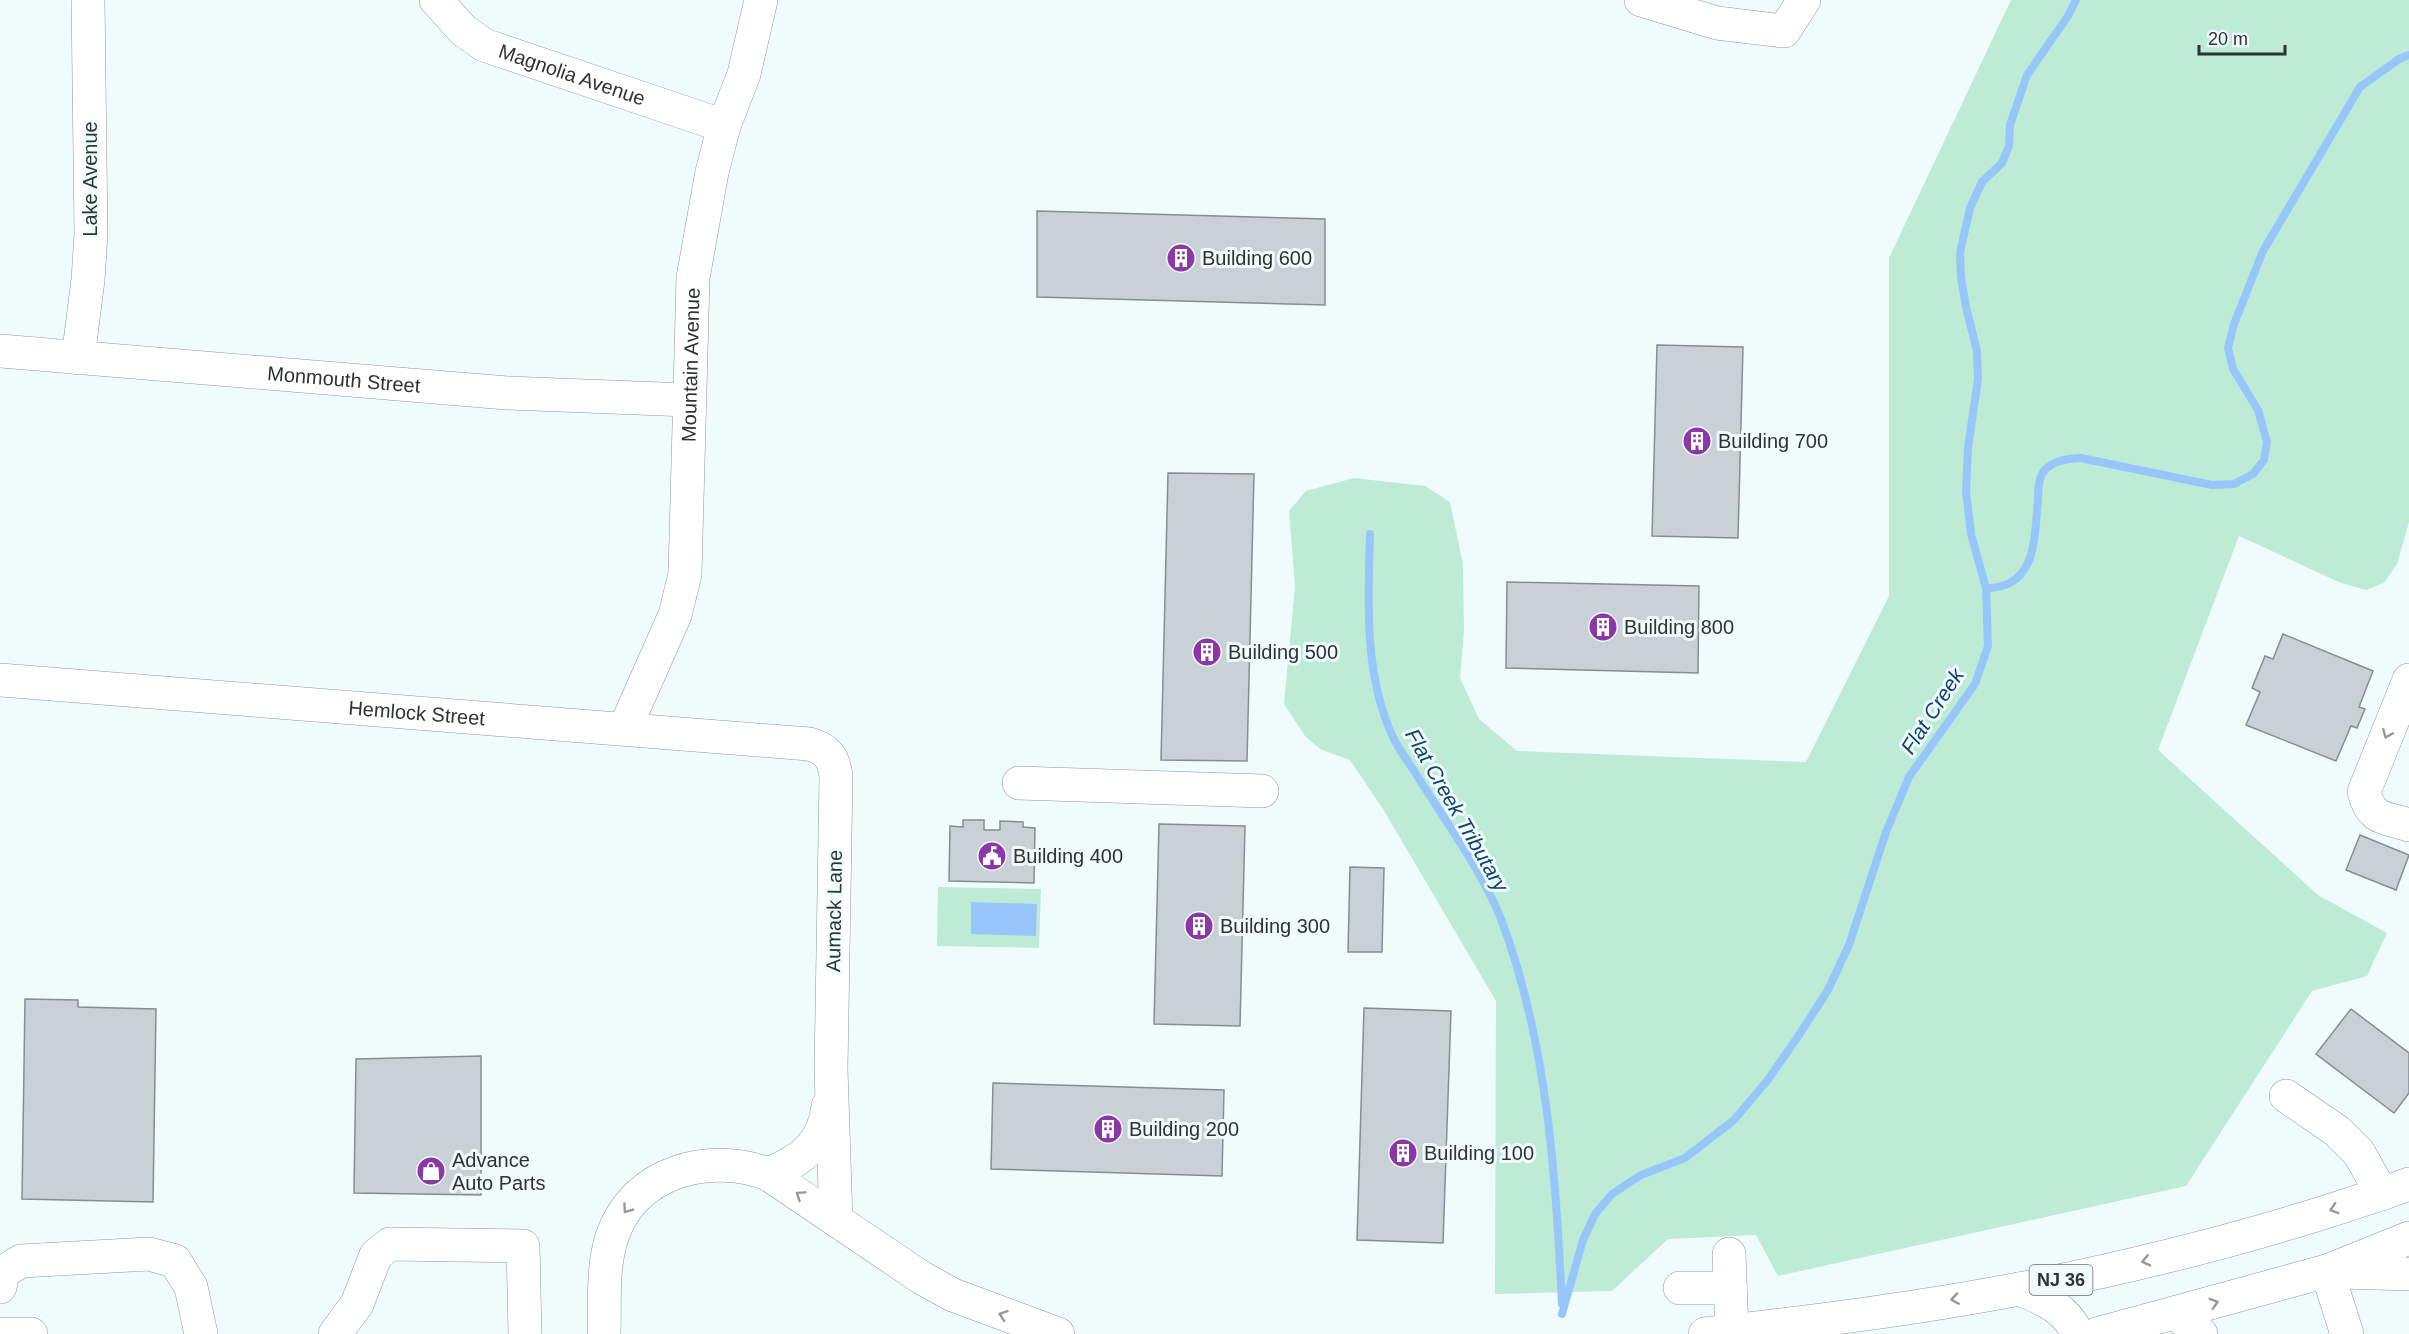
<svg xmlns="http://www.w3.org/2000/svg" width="2409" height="1334" font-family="Helvetica,sans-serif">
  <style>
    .green { fill: #bdebd6 }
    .water { fill: #98c6fa }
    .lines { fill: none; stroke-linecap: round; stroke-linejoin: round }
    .stream { stroke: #98c6fa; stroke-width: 8 }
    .building { fill: #c8d1d6; stroke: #858e92; stroke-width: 1.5 }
    .minor-casing { stroke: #8e989a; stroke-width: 34 }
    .major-casing { stroke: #8e989a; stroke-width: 34 }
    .highway-casing { stroke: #8e989a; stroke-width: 34 }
    .minor { stroke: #fff; stroke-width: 33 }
    .major { stroke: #fff; stroke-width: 33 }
    .highway { stroke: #fff; stroke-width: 33 }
    .oneway { stroke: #969999 }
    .labels { text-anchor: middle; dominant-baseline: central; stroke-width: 6; stroke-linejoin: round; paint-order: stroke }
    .shield { fill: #f0fbfc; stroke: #686f6f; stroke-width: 1.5 }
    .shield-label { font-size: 18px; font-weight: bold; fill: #2e3333 }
    .street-label { font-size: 20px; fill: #2e3333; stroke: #f0fbfc }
    .poi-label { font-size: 20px; fill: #2e3333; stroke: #f0fbfc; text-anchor: start }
    .water-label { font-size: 21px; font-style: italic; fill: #104170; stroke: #f0fbfc }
  </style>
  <rect width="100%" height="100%" fill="#f0fbfc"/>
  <!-- green -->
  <path class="green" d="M 2011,0 L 2409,0 L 2409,522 L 2397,564 L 2384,583 L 2366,590 L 2341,583 L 2239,536 L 2158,750 L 2318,895 L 2387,933 L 2367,976 L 2312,991 L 2186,1186 L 1778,1276 L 1756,1235 L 1668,1239 L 1612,1291 L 1495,1294 L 1496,1001 L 1383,809 L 1350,760 L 1320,749 L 1305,736 L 1284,704 L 1295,586 L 1289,511 L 1306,491 L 1354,478 L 1425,486 L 1450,502 L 1463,565 L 1464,632 L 1460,678 L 1479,719 L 1517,751 L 1806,762 L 1889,596 L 1889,258 Z
    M 938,887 L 1041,889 L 1039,948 L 937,946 Z"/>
  <!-- water -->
  <path class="water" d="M 971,902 L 1037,904 L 1036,936 L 971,934 Z"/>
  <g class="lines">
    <!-- stream -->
    <path class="stream" d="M 1370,534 C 1368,601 1364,673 1392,735 C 1398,749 1408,761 1416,774 C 1444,819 1482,871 1501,919 C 1547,1041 1556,1175 1562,1304
      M 1986,588 C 2037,588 2034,539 2038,500 C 2038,491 2038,480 2043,472 C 2051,461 2069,458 2081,458 L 2212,485 L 2234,484 L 2253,474 L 2264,460 L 2267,442 L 2258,410 L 2233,369 L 2228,348 L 2234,324 L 2263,251 L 2360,87 L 2399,59 L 2409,55
      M 1562,1314 L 1583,1240 L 1595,1214 L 1612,1194 L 1641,1175 L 1685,1158 L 1734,1120 L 1767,1081 L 1797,1038 L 1828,990 L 1849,945 L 1886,832 L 1909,777 L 1975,684 L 1988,646 L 1986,588 L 1971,534 L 1966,491 L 1968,448 L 1978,379 L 1977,351 L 1966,307 L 1961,277 L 1960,253 L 1970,208 L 1982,182 L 2002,163 L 2009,146 L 2010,125 L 2027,75 L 2068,16 L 2076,0"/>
  </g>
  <!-- building -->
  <path class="building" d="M 1037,211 L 1325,219 L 1325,305 L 1037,297 Z
    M 1657,345 L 1743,347 L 1738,538 L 1652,536 Z
    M 1168,473 L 1254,474 L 1247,761 L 1161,760 Z
    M 1507,582 L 1699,586 L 1698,673 L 1506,668 Z
    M 2283,634 L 2373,671 L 2359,707 L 2365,709 L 2357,728 L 2351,726 L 2336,761 L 2246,725 L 2260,692 L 2252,688 L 2265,656 L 2273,659 Z
    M 963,820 L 984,820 L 984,830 L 1000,830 L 1000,821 L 1023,822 L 1023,827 L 1035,828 L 1034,883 L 949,881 L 950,826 L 963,827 Z
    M 1159,824 L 1245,826 L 1240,1026 L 1154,1024 Z
    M 2360,835 L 2409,855 L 2396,890 L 2346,870 Z
    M 1350,867 L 1384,868 L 1382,952 L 1348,952 Z
    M 25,999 L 78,1000 L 78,1007 L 156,1009 L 153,1202 L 22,1199 Z
    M 1364,1008 L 1451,1011 L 1443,1243 L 1357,1240 Z
    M 2351,1009 L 2409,1053 L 2409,1093 L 2394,1113 L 2316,1054 Z
    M 481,1056 L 481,1195 L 354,1193 L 356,1059 Z
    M 993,1083 L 1224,1090 L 1222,1176 L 991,1169 Z"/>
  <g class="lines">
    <!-- minor casing -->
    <g class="minor-casing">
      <g id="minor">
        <path id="s1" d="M 436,0 L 463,30 L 484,45 L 724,126"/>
        <path d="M 1641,0 L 1717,23 L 1784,31 L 1804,0"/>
        <path id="s2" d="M 0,351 L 507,393 L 688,400"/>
        <path d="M 78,358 L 88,280 L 91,234 L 88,0"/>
        <path id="s3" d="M 0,680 L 809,744 C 828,749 834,758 836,777 L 831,1069 L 836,1220"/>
        <path d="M 2409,680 L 2364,792 C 2371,820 2384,817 2409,825"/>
        <path id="s4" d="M 625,728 L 675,615 L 685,574 L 693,278 L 712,172 L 724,126 L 744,74 L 761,0"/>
        <path d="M 1019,783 L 1262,791"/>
        <path d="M 2286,1096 L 2337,1131 L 2359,1153 L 2382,1194"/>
        <path d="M 768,1174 C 801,1161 824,1144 828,1106"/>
        <path d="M 1729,1254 L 1732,1331"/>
        <path d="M 2327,1271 L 2347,1334"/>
        <path d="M 0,1287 L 3,1272 L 21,1261 L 149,1254 L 175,1261 L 191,1287 L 201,1334"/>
        <path d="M 1680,1288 L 1730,1288"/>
        <path d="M 2176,1314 L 2201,1334"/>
        <path d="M 335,1334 L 357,1304 L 376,1255 L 390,1244 L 523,1246 L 525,1334"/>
      </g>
    </g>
    <!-- major casing -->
    <g class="major-casing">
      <path id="major" d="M 2019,1289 C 2045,1299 2065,1308 2078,1334"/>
    </g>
    <!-- highway casing -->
    <g class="highway-casing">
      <path id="highway" d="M 2341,1272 L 2409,1274
        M 0,1334 L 31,1334
        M 604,1334 C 605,1303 602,1267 612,1237 C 634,1171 709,1152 768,1174 L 922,1278 L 953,1295 L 1058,1334
        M 1705,1334 C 1809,1322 1915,1309 2019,1289 C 2151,1263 2283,1229 2409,1184
        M 2097,1334 L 2327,1271 L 2409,1238"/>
    </g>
    <!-- minor -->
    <use href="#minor" class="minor"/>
    <!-- major -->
    <use href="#major" class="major"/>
    <!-- highway -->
    <use href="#highway" class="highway"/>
  </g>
  <!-- one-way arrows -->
  <defs><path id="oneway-chevron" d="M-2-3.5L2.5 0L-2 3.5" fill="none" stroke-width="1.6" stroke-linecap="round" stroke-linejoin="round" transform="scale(1.5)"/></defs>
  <g class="oneway">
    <use href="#oneway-chevron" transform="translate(2387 734) rotate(112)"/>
    <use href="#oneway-chevron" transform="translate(800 1195) rotate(-146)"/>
    <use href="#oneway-chevron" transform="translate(627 1209) rotate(125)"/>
    <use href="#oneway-chevron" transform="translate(2334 1209) rotate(162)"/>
    <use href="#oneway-chevron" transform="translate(2146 1261) rotate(167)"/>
    <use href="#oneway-chevron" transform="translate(1955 1299) rotate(171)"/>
    <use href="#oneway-chevron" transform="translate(2214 1303) rotate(-16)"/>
    <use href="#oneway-chevron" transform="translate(1003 1315) rotate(-161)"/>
  </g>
  <!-- icons -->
  <defs>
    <g id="building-disc" transform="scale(1.5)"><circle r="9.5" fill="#8b38a7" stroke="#f0fbfc"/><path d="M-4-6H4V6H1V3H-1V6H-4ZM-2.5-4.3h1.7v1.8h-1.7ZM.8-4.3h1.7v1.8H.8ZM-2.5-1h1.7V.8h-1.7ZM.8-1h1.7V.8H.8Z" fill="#fff"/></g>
    <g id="civic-disc" transform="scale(1.5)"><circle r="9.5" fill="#8b38a7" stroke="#f0fbfc"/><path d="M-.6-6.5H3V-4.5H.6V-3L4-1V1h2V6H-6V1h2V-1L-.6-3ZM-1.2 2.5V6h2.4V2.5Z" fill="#fff"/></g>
    <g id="shop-disc" transform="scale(1.5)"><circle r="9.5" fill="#8b38a7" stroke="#f0fbfc"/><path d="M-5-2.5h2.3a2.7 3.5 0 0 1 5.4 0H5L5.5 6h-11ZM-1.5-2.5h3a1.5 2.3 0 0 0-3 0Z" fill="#fff"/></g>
  </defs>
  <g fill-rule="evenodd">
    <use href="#building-disc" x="1181" y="258"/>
    <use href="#building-disc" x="1697" y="441"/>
    <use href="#building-disc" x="1603" y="627"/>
    <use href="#building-disc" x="1207" y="652"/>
    <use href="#civic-disc" x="992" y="856"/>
    <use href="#building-disc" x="1199" y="926"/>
    <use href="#building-disc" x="1108" y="1129"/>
    <use href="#building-disc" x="1403" y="1153"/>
    <use href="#shop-disc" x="431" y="1171"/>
  </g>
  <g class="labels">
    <!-- shield labels -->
    <rect class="shield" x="2029.5" y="1265" width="63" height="30" rx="4.5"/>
    <g class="shield-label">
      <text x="2061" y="1280">NJ 36</text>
    </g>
    <!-- street labels -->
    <g class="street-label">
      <text stroke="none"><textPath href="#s1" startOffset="159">Magnolia Avenue</textPath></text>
      <text transform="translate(90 179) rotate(-90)">Lake Avenue</text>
      <text stroke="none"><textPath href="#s4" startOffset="375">Mountain Avenue</textPath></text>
      <text stroke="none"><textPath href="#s2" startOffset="345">Monmouth Street</textPath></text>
      <text stroke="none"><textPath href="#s3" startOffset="418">Hemlock Street</textPath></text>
      <text transform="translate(834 911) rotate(-89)">Aumack Lane</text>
    </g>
    <!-- poi labels -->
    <g class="poi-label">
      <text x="1202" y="258">Building 600</text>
      <text x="1718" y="441">Building 700</text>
      <text x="1624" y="627">Building 800</text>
      <text x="1228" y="652">Building 500</text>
      <text x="1013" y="856">Building 400</text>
      <text x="1220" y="926">Building 300</text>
      <text x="1129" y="1129">Building 200</text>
      <text x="1424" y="1153">Building 100</text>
      <text x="452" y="1160">Advance<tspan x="452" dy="23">Auto Parts</tspan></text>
    </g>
    <!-- water labels -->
    <g class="water-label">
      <text transform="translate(1932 711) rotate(-57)">Flat Creek</text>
      <text transform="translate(1457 810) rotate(60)">Flat Creek Tributary</text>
    </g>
  </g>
  <!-- scale -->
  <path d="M2199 45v9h86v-9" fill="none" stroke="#2e3333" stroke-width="3"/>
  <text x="2208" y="45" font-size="18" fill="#2e3333" stroke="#f0fbfc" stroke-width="4.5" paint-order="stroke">20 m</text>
</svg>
